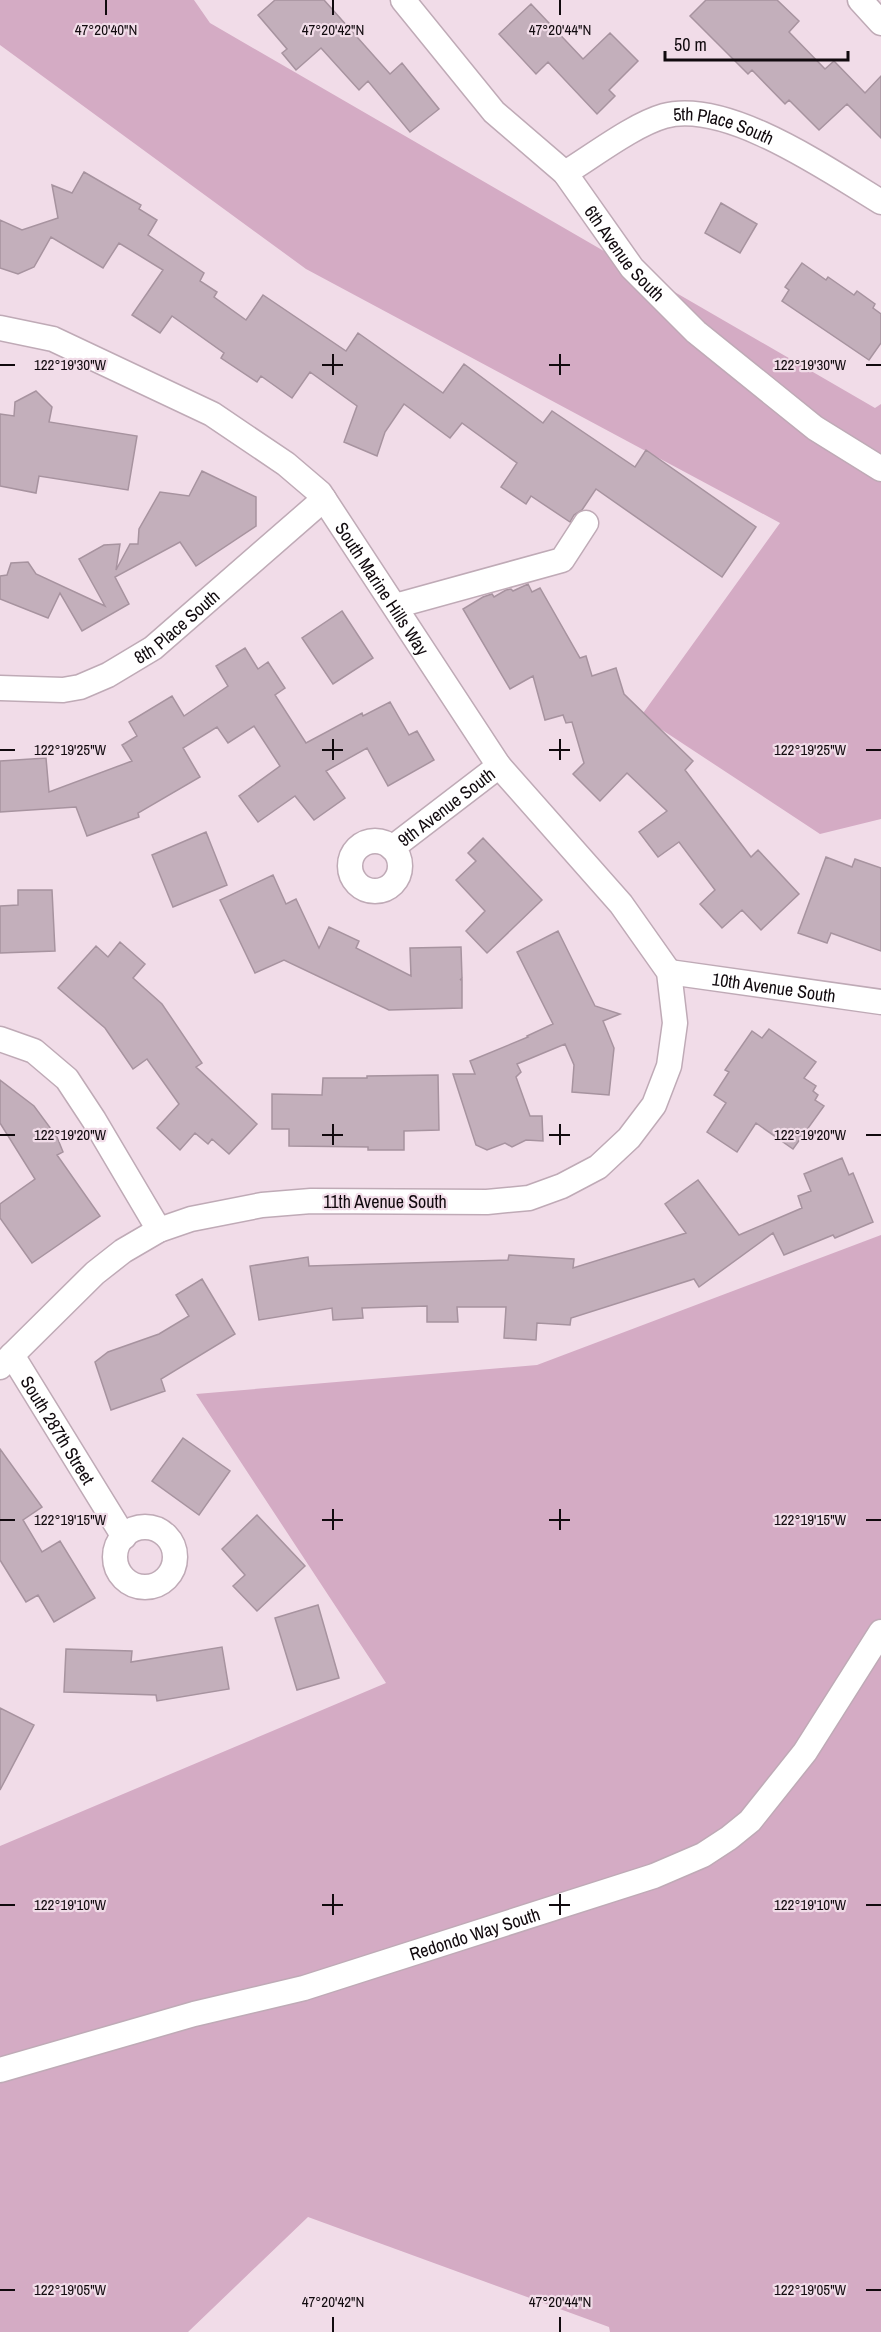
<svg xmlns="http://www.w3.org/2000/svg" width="881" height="2332" font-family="'Archivo Narrow',sans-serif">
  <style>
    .green { fill: #d4abc4 }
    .building { fill: #c3afbb; stroke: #a7939f; stroke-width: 1.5 }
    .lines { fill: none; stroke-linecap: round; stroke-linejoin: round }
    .minor-casing { stroke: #bfaab6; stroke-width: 27 }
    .minor { stroke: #fff; stroke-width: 24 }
    .ticks { fill: none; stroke: #110a0e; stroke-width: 2 }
    .labels { text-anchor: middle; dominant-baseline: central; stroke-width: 4.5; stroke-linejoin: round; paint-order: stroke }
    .street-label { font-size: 18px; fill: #110a0e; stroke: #f1dce8 }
    .ticks-label { font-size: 15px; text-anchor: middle; fill: #110a0e; stroke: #f1dce8; stroke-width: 4.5; stroke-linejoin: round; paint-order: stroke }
  </style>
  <rect width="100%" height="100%" fill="#f1dce8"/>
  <!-- green -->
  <path class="green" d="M 0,0 L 194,0 L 210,23 L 875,408 L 881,404 L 881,819 L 820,834 L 641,716 L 780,523 L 306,269 L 0,45 Z
    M 881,1235 L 881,2332 L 610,2332 L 609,2327 L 308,2217 L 188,2332 L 0,2332 L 0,1846 L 386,1683 L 196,1394 L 537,1365 Z"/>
  <!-- building -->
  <path class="building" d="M 275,0 L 324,0 L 390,74 L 402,63 L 439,109 L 410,132 L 368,81 L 359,90 L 321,48 L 296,70 L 282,53 L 287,49 L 258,15 Z
    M 706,0 L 777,0 L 799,21 L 789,32 L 825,69 L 834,61 L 865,93 L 881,76 L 881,138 L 847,104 L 819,130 L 789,100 L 785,104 L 752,70 L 748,74 L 690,16 Z
    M 531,4 L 583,59 L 610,33 L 638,61 L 609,90 L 615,96 L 597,114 L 548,62 L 536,74 L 499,34 Z
    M 84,172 L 141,205 L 139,209 L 157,220 L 148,235 L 204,273 L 200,281 L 217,292 L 214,297 L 246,320 L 263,295 L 346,351 L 358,333 L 443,393 L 464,364 L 543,423 L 552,411 L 635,467 L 646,450 L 756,527 L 722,577 L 596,489 L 582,510 L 574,515 L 570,522 L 531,496 L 526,504 L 501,487 L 517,463 L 462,423 L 450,438 L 404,404 L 385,432 L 377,456 L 344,442 L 357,406 L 310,372 L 292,398 L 261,376 L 257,382 L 221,358 L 224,353 L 172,316 L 160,333 L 132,315 L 163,270 L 119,243 L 103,268 L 51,237 L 34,267 L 18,274 L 0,268 L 0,220 L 22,230 L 58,218 L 52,185 L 72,193 Z
    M 721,203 L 757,224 L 740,253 L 705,233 Z
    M 802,263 L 826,280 L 828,277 L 854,295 L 857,291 L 875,304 L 873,308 L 881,314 L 881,343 L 869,360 L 782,301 L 789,290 L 785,287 Z
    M 36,391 L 52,407 L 49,422 L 137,436 L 128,490 L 39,476 L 36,493 L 0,486 L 0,414 L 14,416 L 15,402 Z
    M 202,471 L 256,497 L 256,526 L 196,566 L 180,542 L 115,577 L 129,604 L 82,631 L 60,593 L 48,618 L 0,599 L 0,576 L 7,575 L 11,563 L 28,562 L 36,574 L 105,606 L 79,559 L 104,545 L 120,544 L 116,570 L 130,544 L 138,544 L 139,529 L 160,492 L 189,496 Z
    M 528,584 L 532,592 L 540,588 L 580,658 L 586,656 L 592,676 L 616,668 L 624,694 L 693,761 L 685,770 L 751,857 L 758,850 L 799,894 L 761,930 L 742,910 L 722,928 L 700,904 L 715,890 L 679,842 L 658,857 L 639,832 L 667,811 L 627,773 L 600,801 L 573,774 L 584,763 L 572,722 L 566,723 L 563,715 L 545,720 L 533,676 L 510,689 L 463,609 L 483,597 L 492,594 L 494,597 L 506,590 L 511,589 L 513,591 Z
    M 342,611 L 373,658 L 333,684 L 302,638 Z
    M 245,648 L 258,669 L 268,662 L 285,688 L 275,695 L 306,743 L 362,713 L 363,716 L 390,702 L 409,735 L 417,731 L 434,760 L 388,786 L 367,748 L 326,771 L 345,798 L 314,820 L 295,796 L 258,822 L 239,796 L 280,766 L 254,726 L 228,743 L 217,727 L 183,748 L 200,777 L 138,813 L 139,817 L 87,836 L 76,807 L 0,812 L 0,761 L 46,758 L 49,792 L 132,761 L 122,745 L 137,736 L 129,722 L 172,696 L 184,716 L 228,686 L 216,666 Z
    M 206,832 L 227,885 L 173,907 L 152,855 Z
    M 483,838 L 542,900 L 487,953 L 466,931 L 485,911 L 456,880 L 476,861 L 468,853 Z
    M 826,857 L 852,867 L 855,859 L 881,868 L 881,951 L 831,933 L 827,943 L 798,933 Z
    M 273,875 L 286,904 L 296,899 L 319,948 L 329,927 L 359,941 L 356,948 L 411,976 L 410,948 L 461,947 L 462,978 L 460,980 L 462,979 L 462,1008 L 389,1010 L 284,960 L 255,973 L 220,900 Z
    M 18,890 L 52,890 L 55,951 L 0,953 L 0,906 L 18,905 Z
    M 558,931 L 595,1006 L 620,1014 L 603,1021 L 614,1048 L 609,1095 L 572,1092 L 574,1065 L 565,1044 L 517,1064 L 521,1072 L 516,1077 L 530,1116 L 542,1116 L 543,1141 L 526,1140 L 512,1147 L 505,1143 L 487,1150 L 476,1145 L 453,1074 L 475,1074 L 470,1061 L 528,1037 L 527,1036 L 553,1024 L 517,952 Z
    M 120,942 L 145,964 L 133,978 L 162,1004 L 202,1063 L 196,1067 L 257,1124 L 229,1154 L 212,1139 L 208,1144 L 195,1133 L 180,1150 L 157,1128 L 179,1104 L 147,1059 L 133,1069 L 105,1028 L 58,988 L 96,946 L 108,957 Z
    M 769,1029 L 816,1062 L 804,1078 L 816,1086 L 813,1091 L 818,1095 L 815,1100 L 824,1106 L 793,1149 L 756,1123 L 737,1152 L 707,1132 L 726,1103 L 714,1095 L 729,1072 L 725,1070 L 752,1031 L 762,1038 Z
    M 438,1075 L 439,1130 L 404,1131 L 404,1150 L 368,1150 L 368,1147 L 289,1146 L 289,1129 L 272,1129 L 272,1094 L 322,1095 L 323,1078 L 367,1078 L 367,1076 Z
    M 0,1080 L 34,1106 L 57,1137 L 63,1152 L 57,1155 L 100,1216 L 32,1263 L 0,1218 L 0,1204 L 35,1179 L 0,1123 Z
    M 842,1158 L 849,1175 L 853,1173 L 873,1222 L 835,1238 L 833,1235 L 784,1255 L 773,1233 L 699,1287 L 694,1279 L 571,1318 L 570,1325 L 537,1323 L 536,1340 L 504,1338 L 506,1307 L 457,1307 L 458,1322 L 427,1322 L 427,1306 L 362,1308 L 363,1318 L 333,1320 L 332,1308 L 259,1320 L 250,1266 L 308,1257 L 309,1266 L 508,1260 L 509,1255 L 574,1259 L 573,1268 L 686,1233 L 665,1204 L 698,1180 L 739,1235 L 802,1208 L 798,1196 L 811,1191 L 804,1174 Z
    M 202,1279 L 235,1334 L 161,1379 L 165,1391 L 111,1410 L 95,1362 L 108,1352 L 159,1334 L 189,1316 L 176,1295 Z
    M 183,1438 L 230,1471 L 199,1515 L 152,1481 Z
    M 0,1449 L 42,1507 L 23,1520 L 42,1552 L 60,1541 L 95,1598 L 54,1622 L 38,1595 L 26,1602 L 0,1560 Z
    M 257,1515 L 305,1566 L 257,1611 L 233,1586 L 245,1575 L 222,1549 Z
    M 318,1605 L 339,1678 L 297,1690 L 275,1618 Z
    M 222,1647 L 229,1689 L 157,1701 L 156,1695 L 64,1692 L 66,1649 L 132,1651 L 131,1662 Z
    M 0,1708 L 34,1725 L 0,1790 Z"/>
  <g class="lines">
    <!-- minor casing -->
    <g class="minor-casing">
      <g id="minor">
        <path id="s1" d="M 403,0 L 494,112 L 565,173 L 632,268 L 696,332 L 815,428 L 881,469"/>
        <path d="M 860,0 L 881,23"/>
        <path id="s2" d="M 565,173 C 593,156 633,125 664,116 C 727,99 828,170 881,202"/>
        <path id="s3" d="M 0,328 L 53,339 L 212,414 L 286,464 L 320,493 L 499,766 L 621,904 L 669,972 L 675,1023 L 669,1066 L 654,1105 L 629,1138 L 598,1167 L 562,1186 L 529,1198 L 487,1202 L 311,1201 L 262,1205 L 191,1219 L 159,1230 L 123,1251 L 95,1273 L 0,1367"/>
        <path d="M 395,606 L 562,560 L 586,523"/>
        <path id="s4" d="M 0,688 L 63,690 L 80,687 L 108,675 L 153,648 L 324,499"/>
        <circle cx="375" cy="866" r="25"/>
        <path id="s5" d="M 392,848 L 499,766"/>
        <path id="s6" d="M 669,972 L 881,1002"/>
        <path d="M 0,1039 L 34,1051 L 67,1079 L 94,1120 L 159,1230"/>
        <path id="s7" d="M 12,1355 L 124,1537"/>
        <circle cx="145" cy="1557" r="30"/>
        <path id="s8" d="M 0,2070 L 194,2014 L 304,1988 L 654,1876 L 703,1855 L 729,1838 L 750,1821 L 805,1752 L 881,1632"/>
      </g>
    </g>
    <!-- minor -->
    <use href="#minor" class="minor"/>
  </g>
  <!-- ticks -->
  <path class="ticks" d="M 106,0 L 106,15M 333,0 L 333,15M 560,0 L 560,15M 333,354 L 333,375M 560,354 L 560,375M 0,365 L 15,365M 322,365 L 343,365M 549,365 L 570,365M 866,365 L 881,365M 333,739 L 333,760M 560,739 L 560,760M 0,750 L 15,750M 322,750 L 343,750M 549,750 L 570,750M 866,750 L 881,750M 333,1124 L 333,1145M 560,1124 L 560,1145M 0,1135 L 15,1135M 322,1135 L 343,1135M 549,1135 L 570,1135M 866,1135 L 881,1135M 333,1509 L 333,1530M 560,1509 L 560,1530M 0,1520 L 15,1520M 322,1520 L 343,1520M 549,1520 L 570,1520M 866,1520 L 881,1520M 333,1894 L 333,1915M 560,1894 L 560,1915M 0,1905 L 15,1905M 322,1905 L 343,1905M 549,1905 L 570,1905M 866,1905 L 881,1905M 0,2290 L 15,2290M 866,2290 L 881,2290M 333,2317 L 333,2332M 560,2317 L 560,2332"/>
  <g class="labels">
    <!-- street labels -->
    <g class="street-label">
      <text stroke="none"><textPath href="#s2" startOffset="176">5th Place South</textPath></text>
      <text stroke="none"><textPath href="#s1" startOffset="338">6th Avenue South</textPath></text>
      <text stroke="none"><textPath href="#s3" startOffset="478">South Marine Hills Way</textPath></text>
      <text stroke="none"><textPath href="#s4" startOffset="195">8th Place South</textPath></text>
      <text stroke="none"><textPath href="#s5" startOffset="68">9th Avenue South</textPath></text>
      <text stroke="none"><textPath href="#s6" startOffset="106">10th Avenue South</textPath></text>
      <text x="385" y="1201">11th Avenue South</text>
      <text stroke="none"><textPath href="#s7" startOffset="88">South 287th Street</textPath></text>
      <text stroke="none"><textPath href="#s8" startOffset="494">Redondo Way South</textPath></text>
    </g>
  </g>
  <g class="ticks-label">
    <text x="106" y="35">47°20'40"N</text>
    <text x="333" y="35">47°20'42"N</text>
    <text x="560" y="35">47°20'44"N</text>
    <text x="810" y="370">122°19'30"W</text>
    <text x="70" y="370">122°19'30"W</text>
    <text x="70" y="755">122°19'25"W</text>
    <text x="810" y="755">122°19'25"W</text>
    <text x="810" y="1140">122°19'20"W</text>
    <text x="70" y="1140">122°19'20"W</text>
    <text x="70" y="1525">122°19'15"W</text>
    <text x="810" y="1525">122°19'15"W</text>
    <text x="70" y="1910">122°19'10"W</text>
    <text x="810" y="1910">122°19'10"W</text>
    <text x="70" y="2295">122°19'05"W</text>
    <text x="810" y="2295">122°19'05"W</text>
    <text x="333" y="2307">47°20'42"N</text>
    <text x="560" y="2307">47°20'44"N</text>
  </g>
  <!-- scale -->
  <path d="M665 51v9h183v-9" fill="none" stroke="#110a0e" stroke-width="3"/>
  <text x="674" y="51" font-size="18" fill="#110a0e" stroke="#f1dce8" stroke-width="4.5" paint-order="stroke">50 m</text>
</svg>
